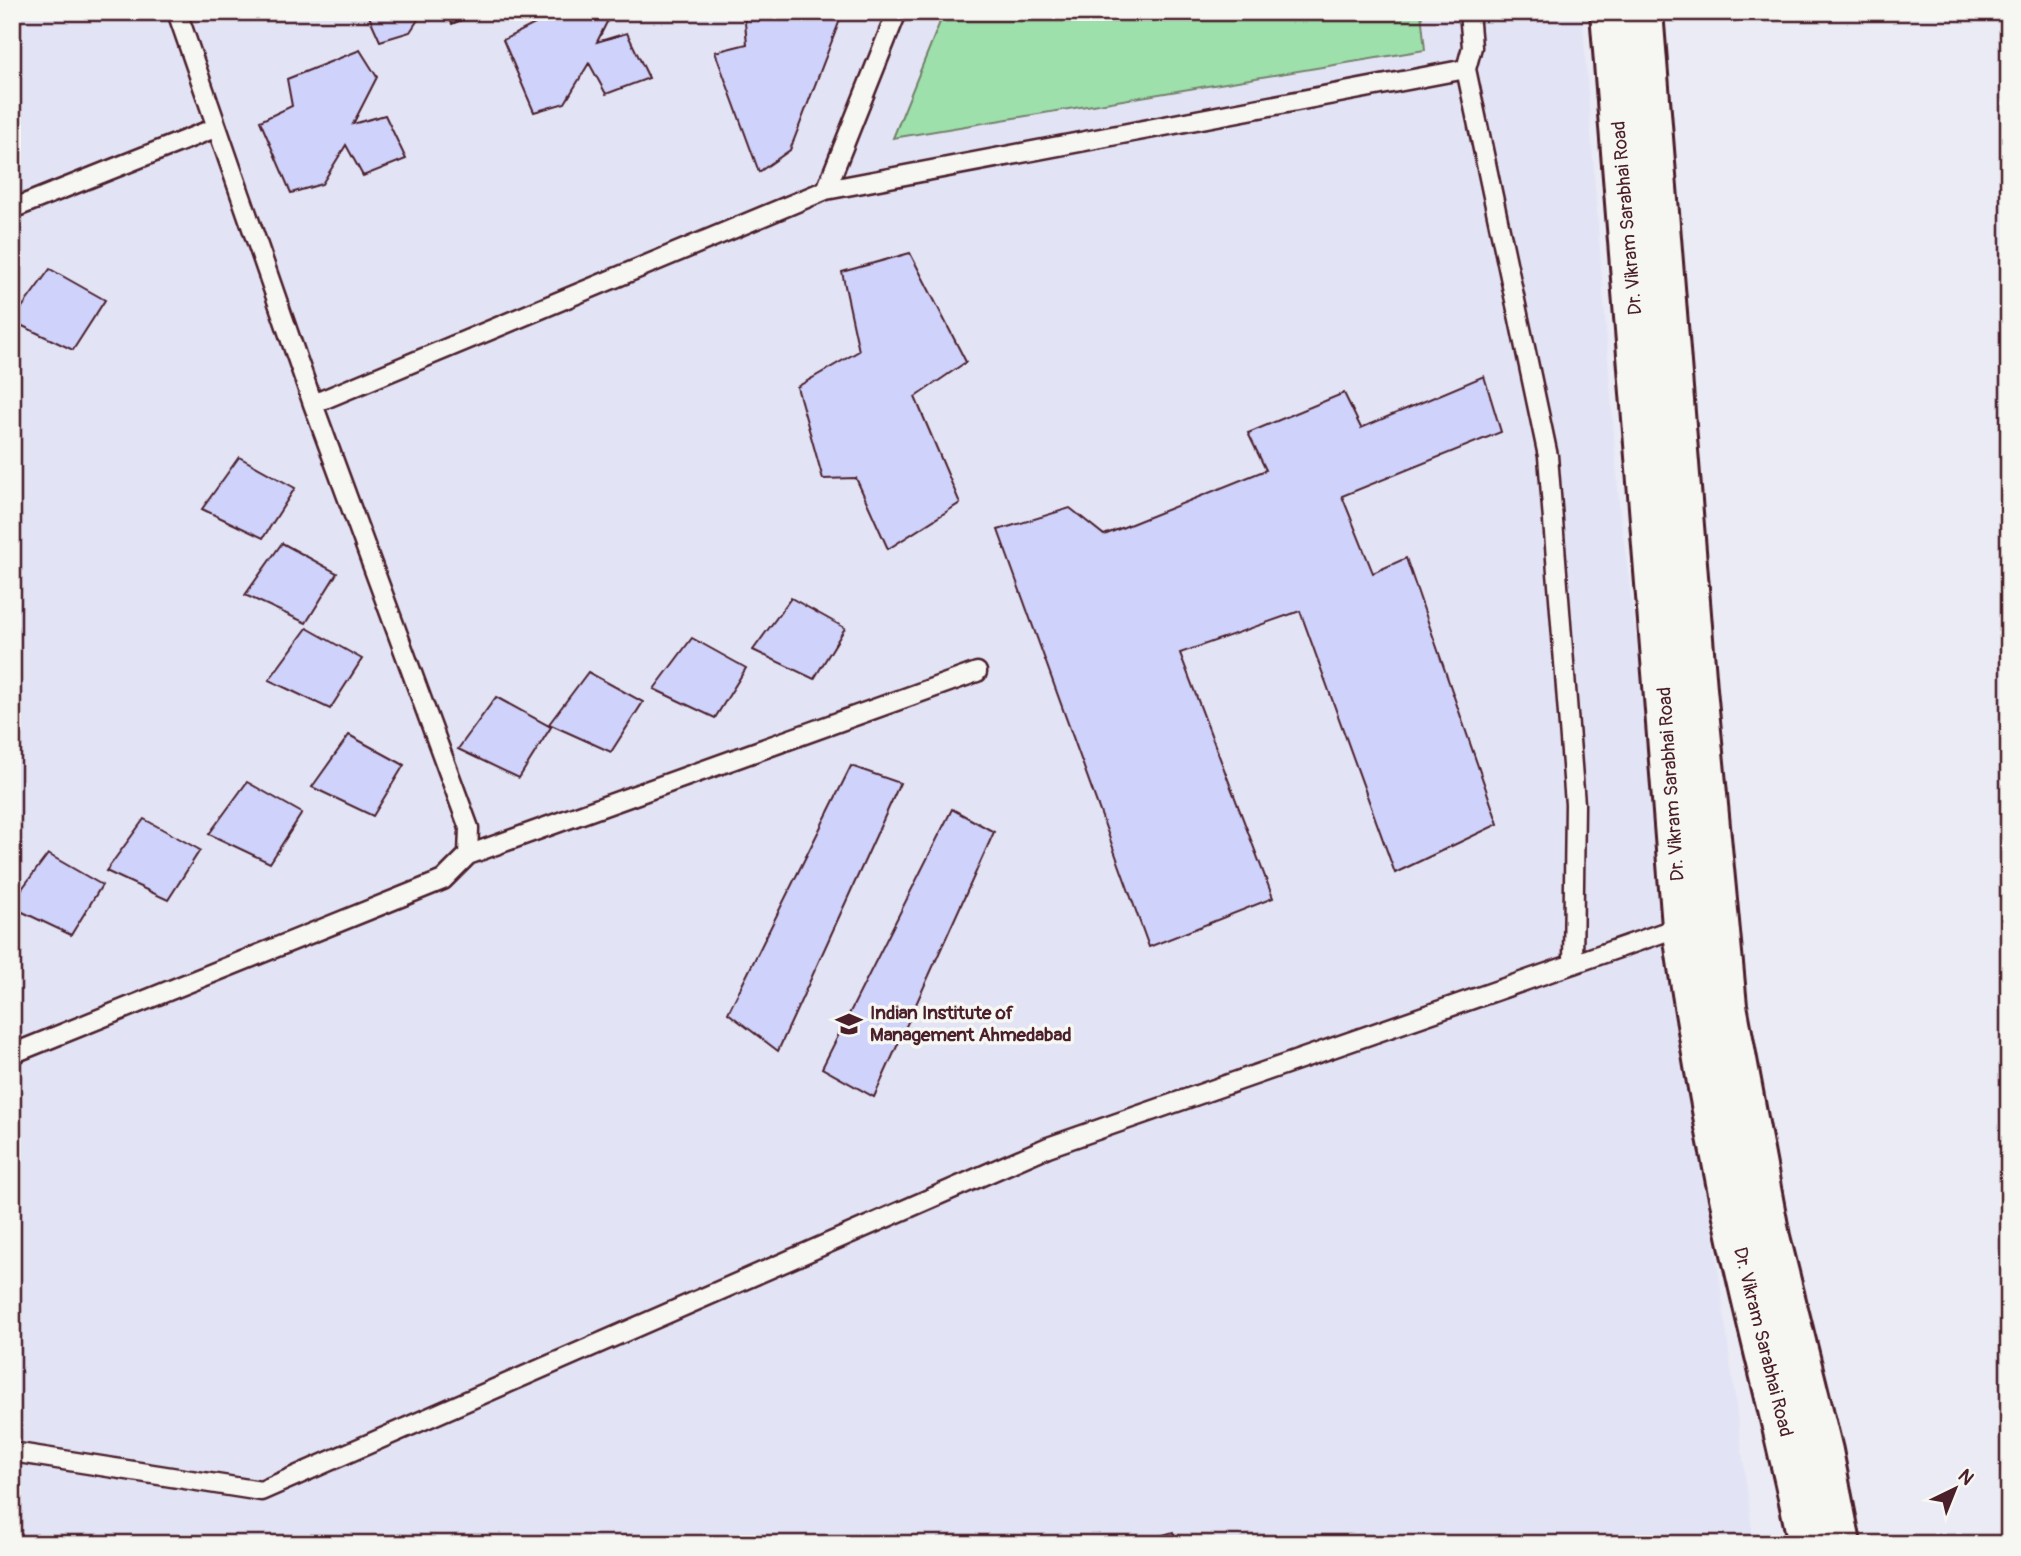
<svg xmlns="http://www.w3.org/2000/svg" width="2021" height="1556" font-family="Pangolin,sans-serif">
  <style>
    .built { fill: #e2e4f6 }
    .green { fill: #9de0ab; stroke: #74806b; stroke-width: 2 }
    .building { fill: #cfd2fa; stroke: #4a1f2b; stroke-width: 2 }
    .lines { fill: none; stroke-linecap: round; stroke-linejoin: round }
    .lane-casing { stroke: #4a1f2b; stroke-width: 23 }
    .secondary-casing { stroke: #4a1f2b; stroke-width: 44 }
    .lane { stroke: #f6f6f2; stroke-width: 18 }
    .secondary { stroke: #f6f6f2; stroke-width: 38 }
    .labels { text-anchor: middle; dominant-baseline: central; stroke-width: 7; stroke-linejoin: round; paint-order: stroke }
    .street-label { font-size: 19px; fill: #4a1f2b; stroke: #f6f6f2 }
    .poi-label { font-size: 19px; font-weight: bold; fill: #4a1f2b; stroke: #f6f6f2; text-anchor: start }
  </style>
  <rect width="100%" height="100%" fill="#eaebf4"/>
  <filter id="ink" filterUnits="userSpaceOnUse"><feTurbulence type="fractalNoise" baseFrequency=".0143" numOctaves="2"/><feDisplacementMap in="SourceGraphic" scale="14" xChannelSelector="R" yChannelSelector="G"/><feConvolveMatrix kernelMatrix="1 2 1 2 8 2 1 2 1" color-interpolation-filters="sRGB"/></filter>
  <g filter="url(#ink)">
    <!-- built -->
    <path class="built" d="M 12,12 L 1582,12 L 1619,504 L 1754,1544 L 12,1544 Z"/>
    <!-- green -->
    <path class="green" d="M 944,12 L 1421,12 L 1425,50 L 893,138 Z"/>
    <!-- building -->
    <path class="building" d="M 367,12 L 423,12 L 410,32 L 380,41 Z
      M 446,12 L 481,12 L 452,24 Z
      M 533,12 L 612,12 L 597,42 L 627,33 L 649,78 L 606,94 L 589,63 L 565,103 L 534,112 L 503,40 L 535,24 Z
      M 744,12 L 843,12 L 790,150 L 759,172 L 715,52 L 747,44 Z
      M 360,50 L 377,77 L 353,124 L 385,115 L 406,159 L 363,176 L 346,145 L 322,184 L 291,193 L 260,121 L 292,106 L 287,79 Z
      M 910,253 L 966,362 L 915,397 L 960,503 L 888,549 L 856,478 L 823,479 L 797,387 L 859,351 L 842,272 Z
      M 50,269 L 105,300 L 73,350 L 12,321 Z
      M 1484,376 L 1501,432 L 1342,496 L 1373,573 L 1406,558 L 1498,824 L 1395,873 L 1300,611 L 1180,653 L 1273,898 L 1149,947 L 998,530 L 1070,508 L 1104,535 L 1266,470 L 1248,433 L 1344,393 L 1361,428 Z
      M 239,457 L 295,488 L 263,538 L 202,509 Z
      M 282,543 L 337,573 L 306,623 L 245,595 Z
      M 791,598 L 845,628 L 814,679 L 753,650 Z
      M 307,628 L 362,659 L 330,709 L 269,680 Z
      M 692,638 L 746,668 L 715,718 L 654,689 Z
      M 588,672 L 643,702 L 611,752 L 549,724 Z
      M 496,697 L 551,727 L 519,778 L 458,749 Z
      M 349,735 L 404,765 L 373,816 L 312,787 Z
      M 851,766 L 900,783 L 778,1051 L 728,1013 Z
      M 247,782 L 302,813 L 270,863 L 209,834 Z
      M 952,809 L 994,832 L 874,1097 L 822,1068 Z
      M 144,819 L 200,850 L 168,900 L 106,871 Z
      M 48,854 L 102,885 L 71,935 L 12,907 L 12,902 Z
      M 1173,1532 L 1177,1544 L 1135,1544 Z"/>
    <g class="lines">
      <!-- lane casing -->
      <g class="lane-casing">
        <path id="lane" d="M 897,12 L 826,190 L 1466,69 L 1472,47 L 1469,12
          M 1466,69 L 1548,456 L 1575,804 L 1573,964
          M 12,209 L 215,128
          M 313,404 L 826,190
          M 468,855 L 977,672
          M 12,1054 L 443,880 L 468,855 L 469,828 L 313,404 L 177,12
          M 12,1452 L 261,1491 L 1048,1147 L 1682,926"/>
      </g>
      <!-- secondary casing -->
      <g class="secondary-casing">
        <path id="secondary" d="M 1610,12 L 1682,926 C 1697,1032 1716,1139 1739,1244 C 1761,1344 1788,1443 1808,1544
          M 1643,12 L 1697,689 L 1727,1006 L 1770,1237 L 1823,1451 L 1841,1544"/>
      </g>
      <!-- lane -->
      <use href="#lane" class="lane"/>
      <!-- secondary -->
      <use href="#secondary" class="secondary"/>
    </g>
  </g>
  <!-- icons -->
  <defs>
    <g id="university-bare" transform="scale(2.1)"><path d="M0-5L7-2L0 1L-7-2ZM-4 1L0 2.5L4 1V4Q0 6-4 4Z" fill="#4a1f2b" stroke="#f6f6f2" stroke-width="2.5" paint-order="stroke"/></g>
  </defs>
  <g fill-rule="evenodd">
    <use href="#university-bare" x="849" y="1024"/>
  </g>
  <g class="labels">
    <!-- street labels -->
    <g class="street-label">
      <text transform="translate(1627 218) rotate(-95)">Dr. Vikram Sarabhai Road</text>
      <text transform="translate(1671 784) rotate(-94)">Dr. Vikram Sarabhai Road</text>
      <text transform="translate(1763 1342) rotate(76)">Dr. Vikram Sarabhai Road</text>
    </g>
    <!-- poi labels -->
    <g class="poi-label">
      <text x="870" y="1013">Indian Institute of<tspan x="870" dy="22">Management Ahmedabad</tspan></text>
    </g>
  </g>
  <!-- margin -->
  <rect width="2021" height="1556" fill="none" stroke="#f6f6f2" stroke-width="42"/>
  <rect x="21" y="21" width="1979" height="1514" fill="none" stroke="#4a1f2b" stroke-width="2.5" filter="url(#ink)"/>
  <!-- north arrow -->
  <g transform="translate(1955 1489) rotate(43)" stroke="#f6f6f2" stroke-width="5" paint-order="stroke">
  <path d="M0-5L12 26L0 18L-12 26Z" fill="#4a1f2b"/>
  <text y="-10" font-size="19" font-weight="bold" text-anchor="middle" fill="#4a1f2b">N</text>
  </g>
</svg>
